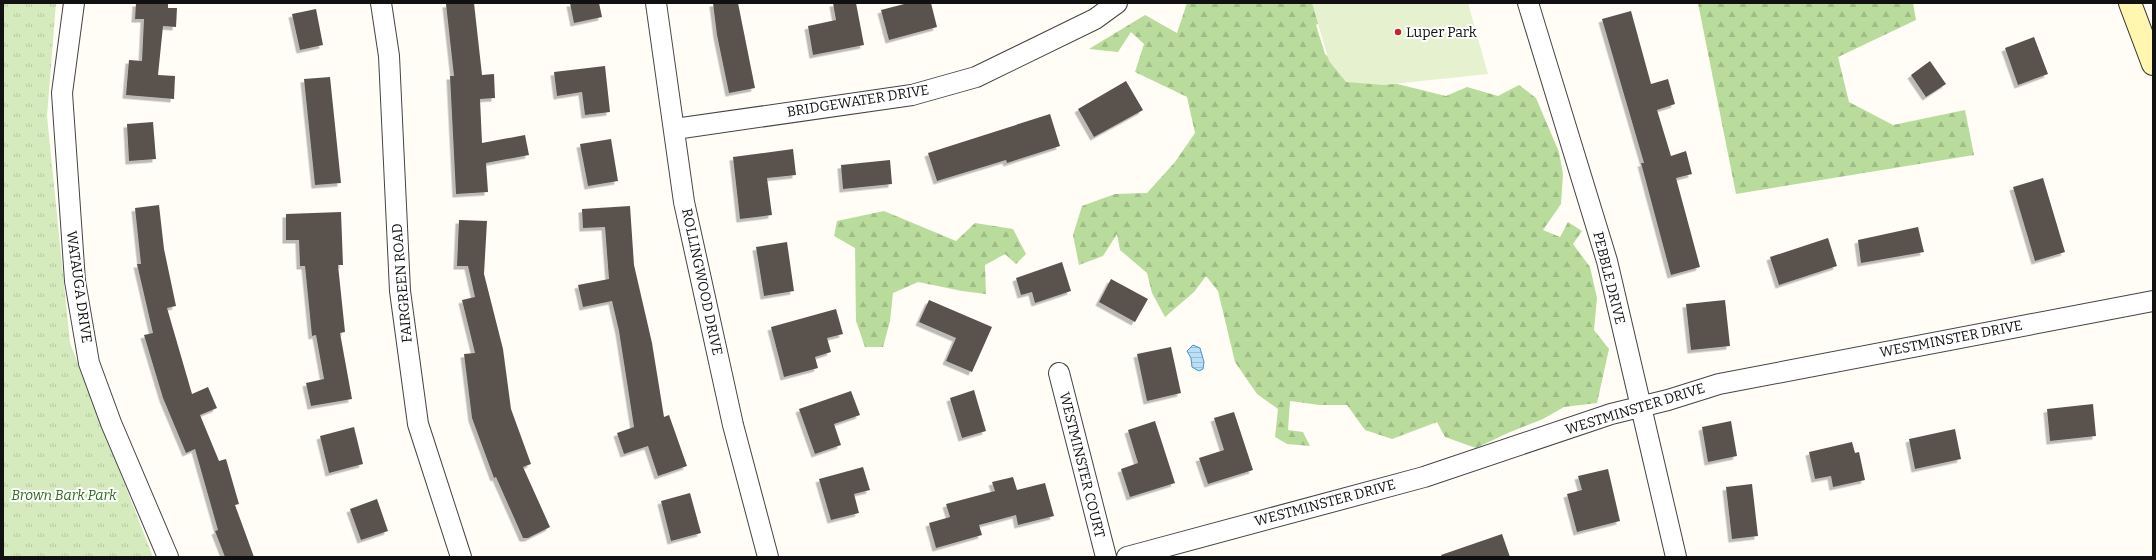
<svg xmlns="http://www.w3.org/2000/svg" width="2156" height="560" font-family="Bitter,serif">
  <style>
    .forest { fill: url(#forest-firs) }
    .park { fill: url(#park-tufts) }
    .pitch { fill: #e6f2cf }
    .water { fill: url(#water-rules); stroke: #3f96cf }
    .building { fill: #5a524d; filter: url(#shadow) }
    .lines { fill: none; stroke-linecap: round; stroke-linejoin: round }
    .minor-casing { stroke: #444; stroke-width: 22 }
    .secondary-casing { stroke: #333; stroke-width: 24 }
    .minor { stroke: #fff; stroke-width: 20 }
    .secondary { stroke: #fff6b0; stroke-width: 22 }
    .poi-dot { fill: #c4262e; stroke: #fff; stroke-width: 1.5 }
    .labels { text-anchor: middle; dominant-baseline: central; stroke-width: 4; stroke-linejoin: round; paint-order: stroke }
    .poi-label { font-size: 14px; fill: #111; stroke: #fff; text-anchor: start }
    .street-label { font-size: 14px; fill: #111; stroke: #fff }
    .park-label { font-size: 14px; font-style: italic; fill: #2f6b1f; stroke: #fff }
  </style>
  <defs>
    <pattern id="forest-firs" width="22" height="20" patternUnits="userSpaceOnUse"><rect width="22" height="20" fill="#b9dc9c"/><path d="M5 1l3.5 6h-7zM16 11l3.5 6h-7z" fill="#9ebc85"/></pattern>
    <pattern id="park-tufts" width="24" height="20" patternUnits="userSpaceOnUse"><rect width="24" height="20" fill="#d5ebbd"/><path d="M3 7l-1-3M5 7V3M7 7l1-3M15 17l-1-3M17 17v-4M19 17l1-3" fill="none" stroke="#b6c8a1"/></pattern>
    <pattern id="water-rules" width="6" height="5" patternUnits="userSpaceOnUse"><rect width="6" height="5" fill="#b9e0f7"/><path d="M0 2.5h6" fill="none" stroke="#9ebfd3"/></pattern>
    <filter id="shadow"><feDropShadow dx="-3.5" dy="3.5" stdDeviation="0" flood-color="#0004"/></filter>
  </defs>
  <rect width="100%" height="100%" fill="#fffdf5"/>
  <!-- forest -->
  <path class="forest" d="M 1187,3 L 1330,3 L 1335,14 L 1316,25 L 1325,54 L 1355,82 L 1389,82 L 1446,96 L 1467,87 L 1498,96 L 1519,85 L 1536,98 L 1559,152 L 1563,174 L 1561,204 L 1543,230 L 1560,237 L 1568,222 L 1582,231 L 1573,244 L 1590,267 L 1597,298 L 1594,330 L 1609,349 L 1597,403 L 1564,407 L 1543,419 L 1510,432 L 1476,448 L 1445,437 L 1437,422 L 1392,439 L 1365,430 L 1347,405 L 1320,405 L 1290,401 L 1288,430 L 1303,432 L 1310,446 L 1287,444 L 1275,437 L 1278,409 L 1257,394 L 1235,362 L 1218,291 L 1206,276 L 1194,292 L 1165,317 L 1152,293 L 1147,273 L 1120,250 L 1117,234 L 1103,256 L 1079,265 L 1073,235 L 1082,206 L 1115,194 L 1147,193 L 1175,162 L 1195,133 L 1187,97 L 1135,72 L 1144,44 L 1131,32 L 1118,52 L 1089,49 L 1145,15 L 1177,33 Z
    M 1698,3 L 1913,3 L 1916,20 L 1838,57 L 1849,102 L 1893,125 L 1965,110 L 1974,155 L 1736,194 Z
    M 884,211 L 956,241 L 975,223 L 1013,229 L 1026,254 L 1016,264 L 1005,254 L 985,265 L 986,294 L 962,291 L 918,282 L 893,293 L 890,321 L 883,347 L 865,347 L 856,321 L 855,248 L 834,236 L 837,221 Z"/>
  <!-- park -->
  <path class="park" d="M 3,3 L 56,3 L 47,116 L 70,343 L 153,557 L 3,557 Z"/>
  <!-- pitch -->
  <path class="pitch" d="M 1312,3 L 1468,3 L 1488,74 L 1384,85 L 1346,82 L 1329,61 Z"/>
  <!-- water -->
  <path class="water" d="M 1193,345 L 1200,348 L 1204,362 L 1203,369 L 1199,371 L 1192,367 L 1191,358 L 1187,351 Z"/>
  <!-- building -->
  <path class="building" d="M 136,3 L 168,3 L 168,8 L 177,8 L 176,27 L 163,26 L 158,75 L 175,76 L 174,99 L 126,95 L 129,60 L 142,61 L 144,19 L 135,19 Z
    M 459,3 L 474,3 L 482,75 L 494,74 L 495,98 L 480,99 L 482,143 L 525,135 L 529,155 L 486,163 L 488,192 L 456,194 L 450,76 L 454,76 L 446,4 Z
    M 570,3 L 599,3 L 602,17 L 574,23 Z
    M 713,3 L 738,3 L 755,88 L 729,93 L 717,35 Z
    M 833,3 L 856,3 L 864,45 L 813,55 L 808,26 L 836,20 Z
    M 908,3 L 931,3 L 937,27 L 889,40 L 881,10 Z
    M 316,9 L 323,45 L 300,50 L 292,14 Z
    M 1631,11 L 1651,84 L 1668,79 L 1675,104 L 1657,110 L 1671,156 L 1686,151 L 1692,174 L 1676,178 L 1700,267 L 1671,275 L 1641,163 L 1644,163 L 1602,19 Z
    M 2034,37 L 2048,74 L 2018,85 L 2005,48 Z
    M 1930,61 L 1946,84 L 1926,97 L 1911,75 Z
    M 605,66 L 610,112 L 585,115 L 582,92 L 557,96 L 554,72 Z
    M 330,77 L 341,183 L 315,185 L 304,79 Z
    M 1126,81 L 1143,110 L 1094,137 L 1078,109 Z
    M 1050,114 L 1060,146 L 1007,163 L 1006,160 L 937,181 L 928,153 Z
    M 153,122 L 156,159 L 129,161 L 127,124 Z
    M 611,139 L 618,181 L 588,186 L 580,144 Z
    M 793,149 L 796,175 L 767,178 L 772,215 L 740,219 L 733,157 Z
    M 890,160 L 892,184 L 843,189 L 841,165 Z
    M 2043,178 L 2065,252 L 2035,261 L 2013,187 Z
    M 159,205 L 164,249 L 176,306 L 167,308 L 192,394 L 208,387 L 217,408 L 200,415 L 219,461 L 226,459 L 239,504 L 235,505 L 254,557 L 225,557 L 215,531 L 218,530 L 195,449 L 186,453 L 163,398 L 144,335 L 153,333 L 137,264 L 141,264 L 135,208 Z
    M 630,206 L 634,265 L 652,343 L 664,417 L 669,415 L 687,466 L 658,476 L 648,446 L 624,454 L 617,433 L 634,427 L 619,331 L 612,301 L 583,307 L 578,285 L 609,279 L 605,227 L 583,228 L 582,209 Z
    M 341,212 L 343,265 L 338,265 L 345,332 L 340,333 L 352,399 L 311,406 L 306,383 L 324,379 L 316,335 L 312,336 L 305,266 L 300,266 L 299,240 L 286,240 L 286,214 Z
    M 459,220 L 487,221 L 484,274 L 503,349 L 511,409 L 531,464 L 523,467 L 550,527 L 528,538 L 523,538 L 496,477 L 494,478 L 472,418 L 464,354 L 475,353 L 462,300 L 475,297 L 468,266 L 457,266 Z
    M 1918,227 L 1924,252 L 1861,263 L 1858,240 Z
    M 1828,238 L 1837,266 L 1779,285 L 1770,257 Z
    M 787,242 L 794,291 L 764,296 L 756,247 Z
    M 1062,262 L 1071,291 L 1035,303 L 1032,292 L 1021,295 L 1016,278 Z
    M 1111,279 L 1148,299 L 1135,322 L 1099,302 Z
    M 929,300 L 992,327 L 972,372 L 946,361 L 956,338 L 919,322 Z
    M 1725,300 L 1730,346 L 1691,350 L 1686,304 Z
    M 836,309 L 843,334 L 827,338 L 831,352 L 815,357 L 818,368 L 784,377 L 771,327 Z
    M 1171,347 L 1181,393 L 1147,401 L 1137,354 Z
    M 974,390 L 986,431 L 962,438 L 950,398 Z
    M 851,391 L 860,415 L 834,424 L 841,445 L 815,454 L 799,409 Z
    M 2093,404 L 2096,436 L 2050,441 L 2047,409 Z
    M 1234,412 L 1253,470 L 1208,484 L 1199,458 L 1224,450 L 1214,418 Z
    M 1155,421 L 1175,483 L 1130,497 L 1121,469 L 1138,463 L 1128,430 Z
    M 1731,421 L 1737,456 L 1708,462 L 1702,427 Z
    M 354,427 L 363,464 L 329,473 L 320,436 Z
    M 1955,429 L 1961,459 L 1915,469 L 1909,439 Z
    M 1852,442 L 1855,453 L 1859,452 L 1865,480 L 1833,487 L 1831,476 L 1815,479 L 1809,452 Z
    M 863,467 L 870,490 L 854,494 L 859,513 L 831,520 L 819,479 Z
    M 1608,469 L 1620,521 L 1577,532 L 1567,494 L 1582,490 L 1578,476 Z
    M 1013,477 L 1017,490 L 1045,483 L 1054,516 L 1018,525 L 1016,515 L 979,525 L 982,535 L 936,548 L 929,523 L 950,517 L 946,504 L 995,491 L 992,482 Z
    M 1752,484 L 1758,536 L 1732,539 L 1726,487 Z
    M 690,493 L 701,533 L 671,541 L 661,501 Z
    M 377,499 L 388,531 L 361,540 L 350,509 Z
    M 1502,534 L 1510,557 L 1442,557 L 1441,555 Z"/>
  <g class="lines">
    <!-- minor casing -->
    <g class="minor-casing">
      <path id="minor" d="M 74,3 L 62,93 L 75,281 L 89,363 L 111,423 L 168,557
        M 381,3 L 389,56 L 400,291 L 418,424 L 461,557
        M 656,3 L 684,202 L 733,425 L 768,557
        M 1528,3 L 1607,261 L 1676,557
        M 675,129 L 912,95 L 976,77 L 1095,19 L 1117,3
        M 1059,373 L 1106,557
        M 1127,557 L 1424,477 L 1611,414 L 1668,400 L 1719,384 L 2153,301"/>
    </g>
    <!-- secondary casing -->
    <g class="secondary-casing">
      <path id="secondary" d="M 2130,3 L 2153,64"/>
    </g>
    <!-- minor -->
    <use href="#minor" class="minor"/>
    <!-- secondary -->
    <use href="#secondary" class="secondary"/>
  </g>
  <!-- markers -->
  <circle class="poi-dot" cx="1398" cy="32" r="4"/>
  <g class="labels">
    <!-- poi labels -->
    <g class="poi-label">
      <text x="1406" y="32">Luper Park</text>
    </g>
    <!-- street labels -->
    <g class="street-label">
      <text transform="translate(858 101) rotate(-9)">BRIDGEWATER DRIVE</text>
      <text transform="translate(1609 278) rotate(76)">PEBBLE DRIVE</text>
      <text transform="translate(702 282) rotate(78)">ROLLINGWOOD DRIVE</text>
      <text transform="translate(402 283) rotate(-95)">FAIRGREEN ROAD</text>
      <text transform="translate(79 287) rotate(82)">WATAUGA DRIVE</text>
      <text transform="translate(1951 339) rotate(-11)">WESTMINSTER DRIVE</text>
      <text transform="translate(1635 409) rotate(-17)">WESTMINSTER DRIVE</text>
      <text transform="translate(1082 465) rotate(76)">WESTMINSTER COURT</text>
      <text transform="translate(1325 503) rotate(-15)">WESTMINSTER DRIVE</text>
    </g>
    <!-- park labels -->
    <g class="park-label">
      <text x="64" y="495">Brown Bark Park</text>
    </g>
  </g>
  <!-- border -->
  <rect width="2156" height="560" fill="none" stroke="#111111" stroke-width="8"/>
</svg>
